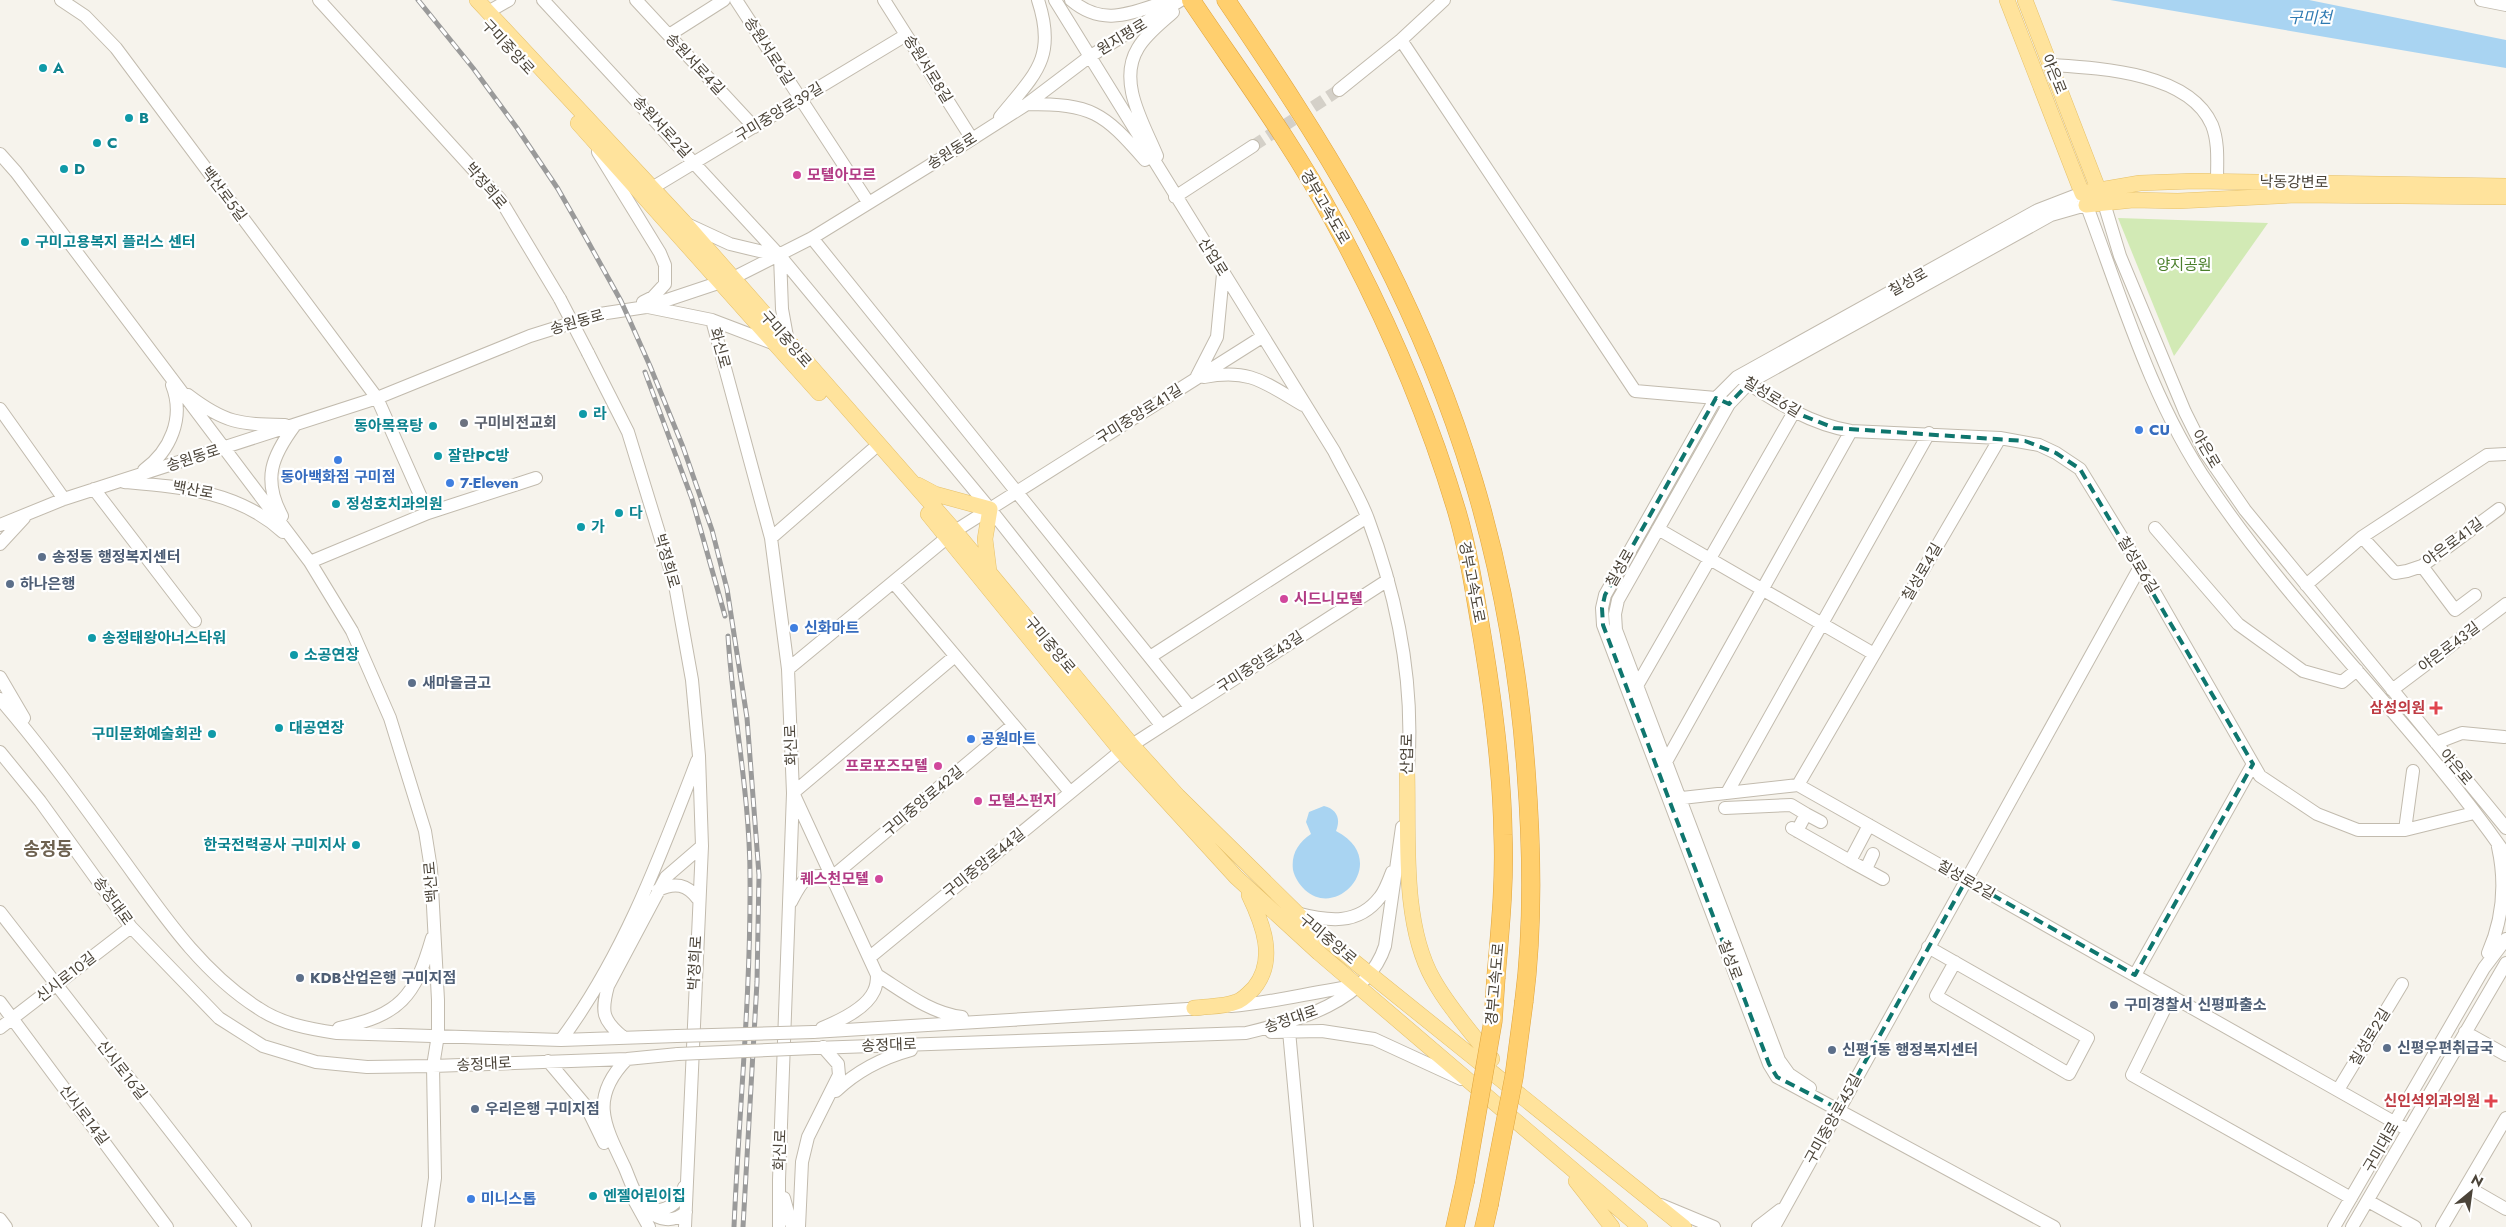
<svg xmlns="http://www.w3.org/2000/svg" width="2506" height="1227" font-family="Jost,'Noto Sans KR',sans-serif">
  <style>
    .green { fill: #d2eab5 }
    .water { fill: #a9d4f2 }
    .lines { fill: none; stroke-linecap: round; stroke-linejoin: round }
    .minor-tunnel { stroke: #d4d0c8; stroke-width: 12; stroke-dasharray: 12 6; stroke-linecap: butt }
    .minor-casing { stroke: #c2bbae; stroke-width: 14 }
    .major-casing { stroke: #e6c16a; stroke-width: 16 }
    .highway-casing { stroke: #e0a43c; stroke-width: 19 }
    .minor { stroke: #fff; stroke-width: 12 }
    .major { stroke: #ffe39c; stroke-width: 15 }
    .highway { stroke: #ffcf6e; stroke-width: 18 }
    .rail-casing { stroke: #9a9a9a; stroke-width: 5 }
    .rail { stroke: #fff; stroke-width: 3; stroke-dasharray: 9; stroke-linecap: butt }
    .minor-bridge-casing { stroke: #c2bbae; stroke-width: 14; stroke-linecap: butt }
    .highway-bridge-casing { stroke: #e0a43c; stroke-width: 19; stroke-linecap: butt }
    .minor-bridge { stroke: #fff; stroke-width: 12 }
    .highway-bridge { stroke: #ffcf6e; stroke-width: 18 }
    .marked { fill: none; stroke: #0f766e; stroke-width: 4; stroke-dasharray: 10 6; stroke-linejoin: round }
    .culture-dot { fill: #0f9aa8; stroke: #fff; stroke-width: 2 }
    .hotel-dot { fill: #d1479c; stroke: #fff; stroke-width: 2 }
    .worship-dot { fill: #6b7280; stroke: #fff; stroke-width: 2 }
    .shop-dot { fill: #3f7fe0; stroke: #fff; stroke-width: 2 }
    .service-dot { fill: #5c6f8a; stroke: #fff; stroke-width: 2 }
    .health-dot { fill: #e0444e; stroke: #fff; stroke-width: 2 }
    .labels { text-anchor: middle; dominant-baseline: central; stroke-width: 4.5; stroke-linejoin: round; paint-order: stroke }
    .street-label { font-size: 15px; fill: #4b4439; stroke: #fff }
    .culture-label { font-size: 15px; font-weight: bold; fill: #0d838f; stroke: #fff; text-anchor: start }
    .hotel-label { font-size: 15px; font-weight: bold; fill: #b23c85; stroke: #fff; text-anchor: start }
    .park-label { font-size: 15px; fill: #4a7f2a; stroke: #fff }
    .worship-label { font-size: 15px; font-weight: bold; fill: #5b616d; stroke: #fff; text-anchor: start }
    .shop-label { font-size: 15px; font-weight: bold; fill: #366cbe; stroke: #fff; text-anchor: start }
    .service-label { font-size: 15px; font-weight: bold; fill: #4e5e75; stroke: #fff; text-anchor: start }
    .health-label { font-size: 15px; font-weight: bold; fill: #be3a42; stroke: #fff; text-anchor: end }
    .water-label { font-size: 16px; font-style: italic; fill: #2e7ab2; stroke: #fff }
    .quarter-label { font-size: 18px; font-weight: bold; fill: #6e6250; stroke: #fff }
  </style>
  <rect width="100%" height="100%" fill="#f6f3ec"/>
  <!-- green -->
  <path class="green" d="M 2118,218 L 2268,223 L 2174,356 Z"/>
  <!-- water -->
  <path class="water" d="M 2110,0 L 2309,0 L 2506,40 L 2506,68 Z
    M 1324,806 C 1337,809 1341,819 1336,831 C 1391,859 1339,921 1305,890 C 1299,884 1295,878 1293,870 C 1291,854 1298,843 1311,834 L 1306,822 L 1309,812 Z"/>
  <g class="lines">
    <!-- minor-tunnel -->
    <path class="minor-tunnel" d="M 1253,146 L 1339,90"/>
    <!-- minor casing -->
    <g class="minor-casing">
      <path id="minor" d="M 61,0 L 85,16 L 116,48 L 377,398 L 428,513
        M 319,0 L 500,199 L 560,299
        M 543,0 L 780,256 L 990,509 L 1161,725
        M 636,0 L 754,127
        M 736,0 L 868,202
        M 884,0 L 972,139
        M 1055,0 L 1334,451 C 1345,473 1359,495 1368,519 C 1399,602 1416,690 1407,780
        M 1071,0 C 1105,29 1134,11 1171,0
        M 2481,0 L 2506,5
        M 488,12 L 509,0
        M 669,35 L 724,0
        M 1401,40 L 1635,391 L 1716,398 L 1723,401
        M 2051,65 C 2099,68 2189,72 2212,125 C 2219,143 2217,162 2217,181
        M 1339,90 L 1401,40 L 1444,0
        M 1027,104 C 1092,104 1103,112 1145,160
        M 1000,117 C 1035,74 1057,58 1038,0
        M 598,152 L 660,253 L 665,265 L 665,284 L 653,297 L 643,302
        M 0,154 L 16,172 L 310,562 L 352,631 L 390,718 L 425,831 L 431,869 L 438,1000 L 438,1035 L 433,1066 L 435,1178 L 428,1227
        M 1157,156 C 1144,124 1117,82 1138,48 C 1146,34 1161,23 1173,12
        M 652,188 L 906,35
        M 1175,197 L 1253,146
        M 2104,203 L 2120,256 L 2185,412 L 2205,452 L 2245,510 L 2506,828
        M 689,225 L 730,244 L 780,256
        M 812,238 L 1190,707
        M 780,256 L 782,309 L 788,342
        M 648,307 L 712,320 L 775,344
        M 712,320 L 771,538 L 788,669 L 793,793 L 779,1180 L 779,1227
        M 588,353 L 628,432 L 675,585 L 692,680 L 699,756 L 702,846 L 685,1227
        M 1197,376 L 1217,337 L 1223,274
        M 1204,377 C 1250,368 1265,383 1303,405
        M 1744,381 C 1778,403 1810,424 1851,431 L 2000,438 L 2039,445 L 2056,453 L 2080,469 L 2140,567 L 2260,776 L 2317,814 L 2358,830 L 2405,830 L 2474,813
        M 188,395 C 226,424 240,424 285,425
        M 0,409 L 64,499
        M 144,470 C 170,451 185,418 172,385
        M 124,482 C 181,487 238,491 283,532
        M 94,489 L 195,621
        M 282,516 C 262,479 272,456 295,425
        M 0,525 L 64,499 L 377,398 L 530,336 L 600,314 L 646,307 L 733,278 L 812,238 L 958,148 L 1027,104 L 1089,57 L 1181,0
        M 2155,528 L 2238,624 L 2303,671 L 2342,682 L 2357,670
        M 1658,529 L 1874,654
        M 2362,537 L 2395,573 L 2407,571 L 2422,566 L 2499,509
        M 771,538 L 872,450
        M 0,544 L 24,518
        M 310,562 L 428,513 L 536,478
        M 2422,566 L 2455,610 L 2475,595
        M 893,582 L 1070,792
        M 2306,585 L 2362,537 L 2487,455 L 2506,454
        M 1150,657 L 1367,517
        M 788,669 L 955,531 L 1262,337
        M 0,677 L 24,718
        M 1638,684 L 1794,412
        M 2392,690 L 2506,604
        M 0,699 C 44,750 83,804 122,858 C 162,913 200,971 258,1008 C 281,1024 310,1029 337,1033 L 561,1040 L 677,1036
        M 2436,743 L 2462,733 L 2504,737
        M 1132,745 L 1388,580
        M 0,752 L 40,801 L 131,927 L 219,1018 L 263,1046 L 316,1062 L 367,1067 L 433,1066 L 627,1059 L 678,1054
        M 1667,760 L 1851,431
        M 1798,785 L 2000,438
        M 793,793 L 955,656
        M 1727,793 L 1929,433
        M 795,797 L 877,975 C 877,980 876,987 874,991 C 866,1009 839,1021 822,1028
        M 1673,799 L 1798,785 L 2408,1130
        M 1725,808 L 1791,805 L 1806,814 L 1797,831
        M 1806,814 L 1821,822
        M 1792,828 L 1850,861 L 1869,825
        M 2405,830 L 2413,771
        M 1850,861 L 1883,879
        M 1866,869 L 1873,854
        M 832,877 L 1013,725
        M 658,890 C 675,882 687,884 698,899
        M 791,902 C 803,879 805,873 832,877
        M 0,912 L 245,1227
        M 1296,913 C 1327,921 1358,926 1380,897 C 1385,891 1389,880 1392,872
        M 1928,947 L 2088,1038 L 2069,1074 L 1936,996 L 1955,962
        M 2488,953 C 2503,919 2506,883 2498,847
        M 870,957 L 1121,751
        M 877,975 C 904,992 930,1013 962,1017
        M 2135,975 L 2253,764
        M 2171,996 L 2132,1075 L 2351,1198
        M 0,1002 L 167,1227
        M 1231,1006 C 1274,1003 1315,991 1357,986
        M 0,1028 L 131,927
        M 339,1028 C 400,1015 415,997 432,938
        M 1289,1031 L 1307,1227
        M 813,1032 L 1204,1008
        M 1271,1032 L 1322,1031 L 1374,1039 L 1461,1079
        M 2465,1032 L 2506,1055
        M 624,1038 C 602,1020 601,1012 608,986 L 666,877 L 702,846
        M 561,1040 C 623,957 660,857 697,761
        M 814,1048 L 1246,1033 C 1297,1021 1367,1002 1385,946 L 1402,827
        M 627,1059 C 590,1097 603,1123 624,1166 C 629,1177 633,1191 640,1201 C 654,1219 680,1207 684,1187
        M 548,1061 L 586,1106 L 604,1143
        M 1810,1088 L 1789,1074 L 1779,1060 L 1616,630 L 1615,614 L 1618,600 L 1729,404 L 1750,382 L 2051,215 L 2086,205
        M 2338,1090 L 2402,984
        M 836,1091 C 858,1070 882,1058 911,1050
        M 2466,1186 L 2506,1209
        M 633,1198 L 649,1227
        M 784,1198 L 792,1227
        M 2368,1201 L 2415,1227
        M 1661,1205 L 1714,1227
        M 647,1209 C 659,1221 673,1223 686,1212
        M 0,1219 L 6,1227
        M 799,1227 L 802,1162 L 808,1137 L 839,1075 L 838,1064 L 823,1047
        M 1758,1227 L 1780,1210
        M 1774,1227 L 2140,567
        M 2054,1227 L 1777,1077 L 1769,1064 L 1603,625 L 1602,608 L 1605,595 L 1716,398 L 1737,377 L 2038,210 L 2082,193 C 2120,292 2149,397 2209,485 C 2297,616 2416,725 2506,855
        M 2334,1227 L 2484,968 L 2506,939
        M 2352,1227 L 2506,963
        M 2442,1227 L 2506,1118"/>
    </g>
    <!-- major casing -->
    <g class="major-casing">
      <path id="major" d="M 477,0 L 684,222 L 955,531 L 1132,745 L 1178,796 L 1310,926 L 1684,1227
        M 2007,0 L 2082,193 L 2140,183 L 2195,181 L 2506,186
        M 2025,0 L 2102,199
        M 578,123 L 819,393
        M 2086,205 L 2133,200 L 2178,201 L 2296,195 L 2506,197
        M 918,485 L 935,494 L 990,509 L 985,539 L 989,571
        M 928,514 L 1121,751 L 1236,877 L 1319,953 L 1640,1227
        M 1407,770 C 1409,835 1401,922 1433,979 C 1449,1008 1472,1033 1492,1059
        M 1194,1008 C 1207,1006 1224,1007 1236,1002 C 1243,1000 1249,993 1254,988 C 1277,960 1263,924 1249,895
        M 1576,1181 L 1612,1227"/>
    </g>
    <!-- highway casing -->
    <g class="highway-casing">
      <path id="highway" d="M 1191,0 C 1240,73 1293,144 1334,221 C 1384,313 1427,411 1457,512 C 1469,553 1475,595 1482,636 C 1493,702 1502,768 1503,835 C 1505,882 1500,930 1496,977
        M 1226,0 C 1272,68 1318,137 1358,209 C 1457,390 1511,565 1526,770 C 1532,847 1534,924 1524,1001
        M 1455,1227 L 1465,1182
        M 1484,1227 L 1489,1205"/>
    </g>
    <!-- minor -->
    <use href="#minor" class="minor"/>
    <!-- major -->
    <use href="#major" class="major"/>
    <!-- highway -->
    <use href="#highway" class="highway"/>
    <!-- rail casing -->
    <g class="rail-casing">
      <path id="rail" d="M 418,0 L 473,68 L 517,128 L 558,189 L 586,238 L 621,301 L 650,366 L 683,447 L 712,530 L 727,589 L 747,718 L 759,875 L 757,982 L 743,1227
        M 645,372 L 692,499 L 725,616
        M 728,636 C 733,716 750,796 750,877 C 751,994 739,1110 734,1227"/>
    </g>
    <!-- rail -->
    <use href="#rail" class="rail"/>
    <!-- minor-bridge casing -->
    <g class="minor-bridge-casing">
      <path id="minor-bridge" d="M 560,299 L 588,353
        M 677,1036 L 813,1032
        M 678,1054 L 814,1048"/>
    </g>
    <!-- highway-bridge casing -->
    <g class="highway-bridge-casing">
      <path id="highway-bridge" d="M 1465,1182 L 1493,1021 L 1496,977
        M 1489,1205 L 1514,1077 L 1524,1001"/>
    </g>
    <!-- minor-bridge -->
    <use href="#minor-bridge" class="minor-bridge"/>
    <!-- highway-bridge -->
    <use href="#highway-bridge" class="highway-bridge"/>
  </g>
  <!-- marked area -->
  <path class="marked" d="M 1748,384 L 1794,412 L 1834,428 L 2025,441 L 2056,453 L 2080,469 L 2253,764 L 2135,975 L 1966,880 L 1839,1109 L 1777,1077 L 1769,1064 L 1603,625 L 1602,608 L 1605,595 L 1716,398 L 1729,404 Z"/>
  <!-- markers -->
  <g class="culture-dot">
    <circle cx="43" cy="68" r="5"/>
    <circle cx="129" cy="118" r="5"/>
    <circle cx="97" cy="143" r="5"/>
    <circle cx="64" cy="169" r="5"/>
    <circle cx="25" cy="242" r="5"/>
    <circle cx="583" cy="414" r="5"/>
    <circle cx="433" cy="426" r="5"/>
    <circle cx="438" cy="456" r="5"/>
    <circle cx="336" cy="504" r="5"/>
    <circle cx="619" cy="513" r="5"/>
    <circle cx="581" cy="527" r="5"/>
    <circle cx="92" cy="638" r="5"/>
    <circle cx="294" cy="655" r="5"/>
    <circle cx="279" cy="728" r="5"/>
    <circle cx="212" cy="734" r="5"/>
    <circle cx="356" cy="845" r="5"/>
    <circle cx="593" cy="1196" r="5"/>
  </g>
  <g class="hotel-dot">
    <circle cx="797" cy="175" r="5"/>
    <circle cx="1284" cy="599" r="5"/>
    <circle cx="938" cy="766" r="5"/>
    <circle cx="978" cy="801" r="5"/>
    <circle cx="879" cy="879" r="5"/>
  </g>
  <circle class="worship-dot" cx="464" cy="423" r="5"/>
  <g class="shop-dot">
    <circle cx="2139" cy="430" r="5"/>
    <circle cx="338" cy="460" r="5"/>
    <circle cx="450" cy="483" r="5"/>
    <circle cx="794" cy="628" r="5"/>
    <circle cx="971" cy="739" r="5"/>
    <circle cx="471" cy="1199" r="5"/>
  </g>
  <g class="service-dot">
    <circle cx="42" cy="557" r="5"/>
    <circle cx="10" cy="584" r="5"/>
    <circle cx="412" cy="683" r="5"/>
    <circle cx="300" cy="978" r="5"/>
    <circle cx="2114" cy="1005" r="5"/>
    <circle cx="2387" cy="1048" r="5"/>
    <circle cx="1832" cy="1050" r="5"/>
    <circle cx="475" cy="1109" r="5"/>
  </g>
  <g class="health-dot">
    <path d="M2433.5 700.5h5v5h5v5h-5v5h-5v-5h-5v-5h5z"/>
    <path d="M2488.5 1093.5h5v5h5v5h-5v5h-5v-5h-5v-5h5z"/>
  </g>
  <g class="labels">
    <!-- street labels -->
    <g class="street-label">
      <text transform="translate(1122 37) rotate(-31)">원지평로</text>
      <text transform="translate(508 47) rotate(47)">구미중앙로</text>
      <text transform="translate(769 51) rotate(57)">송원서로6길</text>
      <text transform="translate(695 64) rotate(47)">송원서로4길</text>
      <text transform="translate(928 69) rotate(58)">송원서로8길</text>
      <text transform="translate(2054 74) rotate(68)">야은로</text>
      <text transform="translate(779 112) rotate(-31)">구미중앙로39길</text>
      <text transform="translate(662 127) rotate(47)">송원서로2길</text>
      <text transform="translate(952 151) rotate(-32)">송원동로</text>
      <text transform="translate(2294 182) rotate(1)">낙동강변로</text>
      <text transform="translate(486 186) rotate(50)">박정희로</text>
      <text transform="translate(224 194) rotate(53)">백산로5길</text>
      <text transform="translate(1325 207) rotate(60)">경부고속도로</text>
      <text transform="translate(1213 257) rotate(58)">산업로</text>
      <text transform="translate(1908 282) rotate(-29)">칠성로</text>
      <text transform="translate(577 322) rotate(-16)">송원동로</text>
      <text transform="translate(786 339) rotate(49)">구미중앙로</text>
      <text transform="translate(720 348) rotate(75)">화신로</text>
      <text transform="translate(1772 397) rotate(31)">칠성로6길</text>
      <text transform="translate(1139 414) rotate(-32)">구미중앙로41길</text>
      <text transform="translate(2206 449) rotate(60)">야은로</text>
      <text transform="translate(193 458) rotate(-18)">송원동로</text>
      <text transform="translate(193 490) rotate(10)">백산로</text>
      <text transform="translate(2453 542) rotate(-36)">야은로41길</text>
      <text transform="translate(667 561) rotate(74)">박정희로</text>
      <text transform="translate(2138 565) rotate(59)">칠성로6길</text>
      <text transform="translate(1620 568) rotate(-61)">칠성로</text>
      <text transform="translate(1922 572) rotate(-60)">칠성로4길</text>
      <text transform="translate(1472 582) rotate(79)">경부고속도로</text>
      <text transform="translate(1050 645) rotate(50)">구미중앙로</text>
      <text transform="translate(2449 647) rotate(-37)">야은로43길</text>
      <text transform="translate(1260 662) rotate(-33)">구미중앙로43길</text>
      <text transform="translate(791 745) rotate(-92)">화신로</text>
      <text transform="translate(1407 754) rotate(-89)">산업로</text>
      <text transform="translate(2456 767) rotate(50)">야은로</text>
      <text transform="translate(923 801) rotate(-40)">구미중앙로42길</text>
      <text transform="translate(984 863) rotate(-39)">구미중앙로44길</text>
      <text transform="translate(1966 880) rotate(30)">칠성로2길</text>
      <text transform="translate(431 882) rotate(-95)">백산로</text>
      <text transform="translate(113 901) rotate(54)">송정대로</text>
      <text transform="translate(1328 939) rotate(40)">구미중앙로</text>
      <text transform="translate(1730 960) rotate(69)">칠성로</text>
      <text transform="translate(695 963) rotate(-87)">박정희로</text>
      <text transform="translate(66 977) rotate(-38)">신시로10길</text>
      <text transform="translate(1495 984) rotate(-85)">경부고속도로</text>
      <text transform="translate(1291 1019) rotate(-19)">송정대로</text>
      <text transform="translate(2370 1037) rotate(-59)">칠성로2길</text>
      <text transform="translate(889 1045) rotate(-2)">송정대로</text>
      <text transform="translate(484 1064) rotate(-3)">송정대로</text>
      <text transform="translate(122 1070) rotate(52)">신시로16길</text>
      <text transform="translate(84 1115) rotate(53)">신시로14길</text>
      <text transform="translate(1833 1119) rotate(-61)">구미중앙로45길</text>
      <text transform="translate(2381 1147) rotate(-60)">구미대로</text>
      <text transform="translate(780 1150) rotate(-88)">화신로</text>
    </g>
    <!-- culture labels -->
    <g class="culture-label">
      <text x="53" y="68">A</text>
      <text x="139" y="118">B</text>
      <text x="107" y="143">C</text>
      <text x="74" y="169">D</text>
      <text x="35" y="242">구미고용복지 플러스 센터</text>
      <text x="593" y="414">라</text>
      <text x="423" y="426" text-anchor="end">동아목욕탕</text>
      <text x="448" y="456">잘란PC방</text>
      <text x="346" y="504">정성호치과의원</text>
      <text x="629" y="513">다</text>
      <text x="591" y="527">가</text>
      <text x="102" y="638">송정태왕아너스타워</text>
      <text x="304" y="655">소공연장</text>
      <text x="289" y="728">대공연장</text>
      <text x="202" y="734" text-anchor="end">구미문화예술회관</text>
      <text x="346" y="845" text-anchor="end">한국전력공사 구미지사</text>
      <text x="603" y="1196">엔젤어린이집</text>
    </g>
    <!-- hotel labels -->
    <g class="hotel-label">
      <text x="807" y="175">모텔아모르</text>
      <text x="1294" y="599">시드니모텔</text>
      <text x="928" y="766" text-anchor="end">프로포즈모텔</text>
      <text x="988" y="801">모텔스펀지</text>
      <text x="869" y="879" text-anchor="end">퀘스천모텔</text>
    </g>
    <!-- park labels -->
    <g class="park-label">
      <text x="2184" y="265">양지공원</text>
    </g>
    <!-- worship labels -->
    <g class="worship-label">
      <text x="474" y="423">구미비전교회</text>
    </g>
    <!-- shop labels -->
    <g class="shop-label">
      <text x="2149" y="430">CU</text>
      <text x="338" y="477" text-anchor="middle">동아백화점 구미점</text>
      <text x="460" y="483">7-Eleven</text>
      <text x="804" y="628">신화마트</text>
      <text x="981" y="739">공원마트</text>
      <text x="481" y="1199">미니스톱</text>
    </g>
    <!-- service labels -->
    <g class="service-label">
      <text x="52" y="557">송정동 행정복지센터</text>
      <text x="20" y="584">하나은행</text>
      <text x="422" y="683">새마을금고</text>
      <text x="310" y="978">KDB산업은행 구미지점</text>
      <text x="2124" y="1005">구미경찰서 신평파출소</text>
      <text x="2397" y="1048">신평우편취급국</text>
      <text x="1842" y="1050">신평1동 행정복지센터</text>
      <text x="485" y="1109">우리은행 구미지점</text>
    </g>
    <!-- health labels -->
    <g class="health-label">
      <text x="2425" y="708">삼성의원</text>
      <text x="2480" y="1101">신인석외과의원</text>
    </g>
    <!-- water labels -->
    <g class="water-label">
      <text x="2310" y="17">구미천</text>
    </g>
    <!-- quarter labels -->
    <g class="quarter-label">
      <text x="48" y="849">송정동</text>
    </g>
  </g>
  <!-- north arrow -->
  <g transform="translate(2471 1192) rotate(29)" stroke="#ffffff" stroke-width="4" paint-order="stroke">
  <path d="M0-4L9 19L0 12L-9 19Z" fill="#4b4439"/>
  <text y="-8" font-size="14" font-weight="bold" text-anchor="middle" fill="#4b4439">N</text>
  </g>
</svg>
